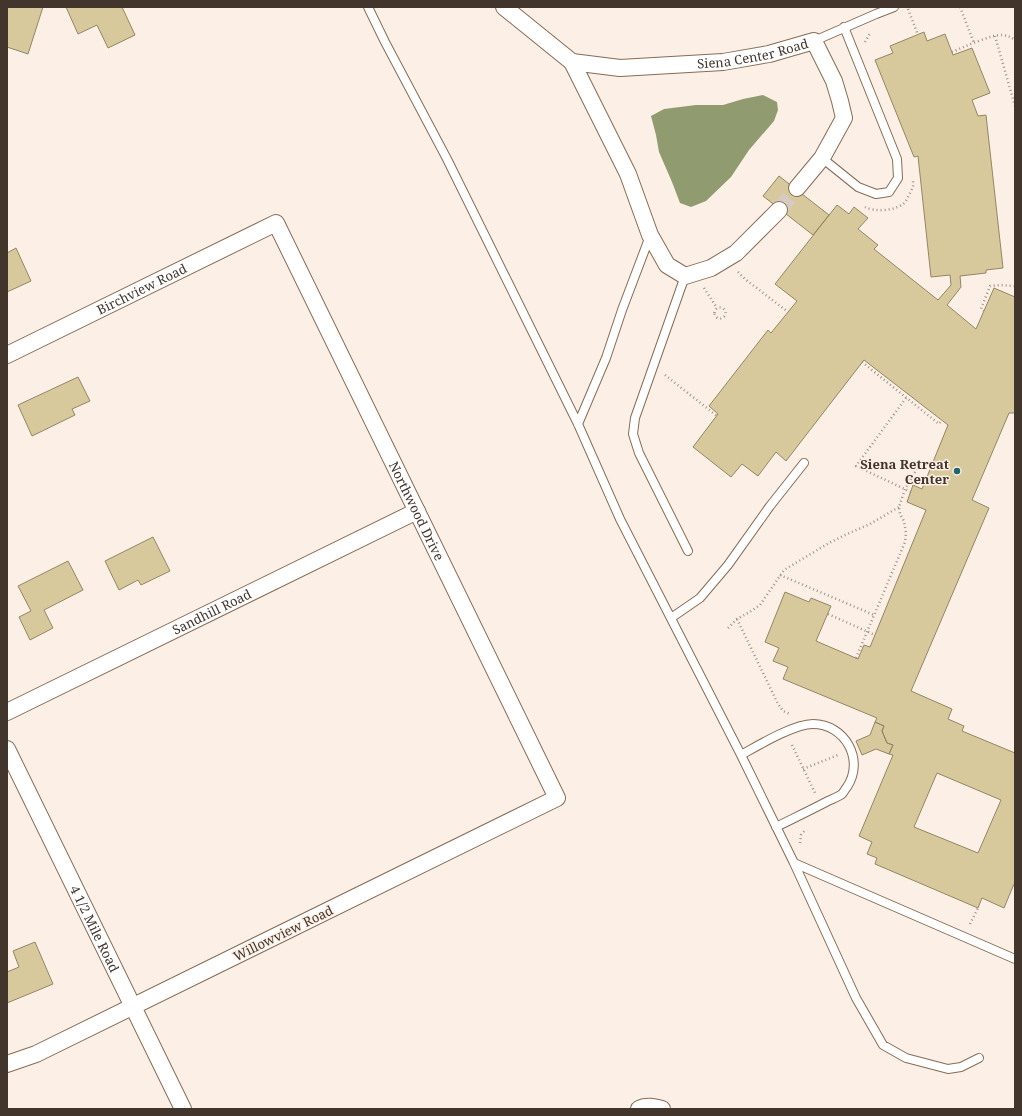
<svg xmlns="http://www.w3.org/2000/svg" width="1022" height="1116" font-family="'Noto Serif',serif">
  <style>
    .water { fill: #909b70 }
    .building { fill: #d8c99c; stroke: #928665; fill-rule: evenodd }
    .lines { fill: none; stroke-linecap: round; stroke-linejoin: round }
    .street-tunnel { stroke: #d7cac0; stroke-width: 16; stroke-dasharray: 16 8; stroke-linecap: butt }
    .lane-casing { stroke: #876c54; stroke-width: 10 }
    .street-casing { stroke: #876c54; stroke-width: 18 }
    .path { stroke: #a09389; stroke-width: 2.5; stroke-dasharray: 1 3; stroke-linecap: butt }
    .lane { stroke: #fff; stroke-width: 8 }
    .street { stroke: #fff; stroke-width: 16 }
    .poi-dot { fill: #1c6771; stroke: #fcefe5; stroke-width: 1.5 }
    .labels { text-anchor: middle; dominant-baseline: central; stroke-width: 3; stroke-linejoin: round; paint-order: stroke }
    .street-label { font-size: 13px; fill: #42362c; stroke: #fcefe5 }
    .poi-label { font-size: 13px; font-weight: bold; fill: #42362c; stroke: #fcefe5; text-anchor: end }
  </style>
  <rect width="100%" height="100%" fill="#fcefe5"/>
  <!-- water -->
  <path class="water" d="M 763,95 L 777,102 L 778,110 L 774,121 L 749,150 L 731,177 L 706,201 L 691,207 L 680,203 L 672,182 L 659,152 L 656,135 L 651,116 L 664,109 L 696,105 L 723,105 L 743,99 Z"/>
  <!-- building -->
  <path class="building" d="M 7,7 L 43,7 L 28,54 L 7,47 Z
    M 66,7 L 122,7 L 135,35 L 108,48 L 97,25 L 78,34 Z
    M 924,32 L 927,41 L 945,34 L 953,55 L 972,48 L 990,93 L 972,100 L 978,116 L 986,115 L 1003,268 L 986,270 L 986,273 L 960,276 L 961,287 L 947,305 L 976,329 L 994,288 L 1015,297 L 1015,413 L 1009,413 L 972,500 L 989,508 L 911,691 L 952,709 L 948,719 L 964,726 L 962,731 L 1015,753 L 1015,884 L 1014,884 L 1004,908 L 982,898 L 978,908 L 875,864 L 877,858 L 867,854 L 872,842 L 859,836 L 893,755 L 889,754 L 893,745 L 887,743 L 882,731 L 884,726 L 875,722 L 877,718 L 783,679 L 788,667 L 773,661 L 779,648 L 765,642 L 785,592 L 809,602 L 811,598 L 831,606 L 816,641 L 858,659 L 864,645 L 870,647 L 926,510 L 907,502 L 913,485 L 922,489 L 948,425 L 864,360 L 786,461 L 776,452 L 758,476 L 742,464 L 731,477 L 693,447 L 718,414 L 709,406 L 768,330 L 771,333 L 797,301 L 775,284 L 837,205 L 849,214 L 854,207 L 868,218 L 858,229 L 878,245 L 874,249 L 938,300 L 951,285 L 950,275 L 931,277 L 918,156 L 914,157 L 875,60 L 893,53 L 890,46 ZM 937,773 L 1001,800 L 978,853 L 914,827 Z
    M 779,176 L 829,215 L 813,235 L 763,196 Z
    M 16,248 L 31,281 L 7,292 L 7,253 Z
    M 78,377 L 90,401 L 72,409 L 75,415 L 32,436 L 18,405 Z
    M 153,537 L 170,571 L 141,585 L 138,580 L 119,590 L 105,561 Z
    M 68,561 L 83,590 L 44,610 L 53,628 L 30,640 L 19,617 L 31,611 L 18,586 Z
    M 875,722 L 884,726 L 882,731 L 887,743 L 893,745 L 889,754 L 876,749 L 862,755 L 856,741 L 870,735 Z
    M 35,942 L 53,984 L 7,1003 L 7,972 L 19,967 L 13,951 Z"/>
  <g class="lines">
    <!-- street-tunnel -->
    <path class="street-tunnel" d="M 779,210 L 797,188"/>
    <!-- lane casing -->
    <g class="lane-casing">
      <path id="lane" d="M 368,7 L 385,42 L 447,159 L 535,337 L 578,424 L 620,519 L 741,755 L 794,863 L 856,998 L 883,1045 L 906,1058 L 948,1069 L 961,1067 L 979,1058
        M 814,41 L 876,14 L 894,7
        M 822,158 L 858,187 L 876,194 L 889,192 L 898,178 L 897,159 L 844,27
        M 685,276 L 635,418 L 633,434 L 639,453 L 688,551
        M 578,424 L 606,358 L 622,310 L 650,236
        M 671,618 L 700,598 L 728,565 L 770,506 L 804,463
        M 741,755 C 759,745 794,724 813,724 C 845,724 865,760 847,787 C 845,789 844,792 842,794 C 838,797 832,799 828,801 C 811,810 794,818 776,827
        M 794,863 L 1015,959"/>
    </g>
    <!-- street casing -->
    <g class="street-casing">
      <g id="street">
        <path d="M 504,7 L 572,62"/>
        <path id="s1" d="M 779,210 L 736,253 L 711,268 L 685,276 L 667,265 L 650,235 L 628,174 L 572,62 L 620,68 L 723,62 L 769,54 L 814,41 L 834,81 L 840,101 L 844,118 L 822,158 L 797,188"/>
        <path id="s2" d="M 7,355 L 276,223 L 557,798 L 36,1054 L 7,1064"/>
        <path id="s3" d="M 7,712 L 417,511"/>
        <path id="s4" d="M 7,749 L 183,1109"/>
        <path d="M 639,1109 C 646,1105 654,1107 662,1109"/>
      </g>
    </g>
    <!-- path -->
    <path class="path" d="M 960,7 L 974,43
      M 908,9 L 918,35
      M 995,36 L 1015,106
      M 865,42 L 869,35 L 871,33
      M 952,52 C 964,47 992,34 1003,35 C 1008,36 1011,37 1015,40
      M 865,207 C 875,212 894,211 903,204 C 906,202 908,197 910,193 C 912,189 914,186 913,181
      M 738,272 L 745,279 L 788,312
      M 704,288 L 717,308
      M714.5 313a5.5 5.5 0 1 1 11 0a5.5 5.5 0 1 1-11 0Z
      M 984,311 L 981,309 L 990,286 L 1000,285 L 1015,286
      M 862,362 L 939,424 L 942,420
      M 665,375 L 717,416
      M 906,398 L 856,466 L 911,492
      M 780,575 L 874,615
      M 828,614 L 875,635
      M 737,619 L 778,704 L 783,711 L 790,714
      M 728,628 L 737,619 L 748,613 L 760,605 L 784,570 L 829,543 L 845,535 L 870,524 L 899,507
      M 856,658 L 905,542 L 906,533 L 904,521 L 900,514 L 899,507 L 905,489 L 921,462 L 931,466
      M 792,745 L 815,793
      M 803,769 L 838,755
      M 800,843 L 801,835 L 806,829
      M 970,924 L 978,908"/>
    <!-- lane -->
    <use href="#lane" class="lane"/>
    <!-- street -->
    <use href="#street" class="street"/>
  </g>
  <!-- markers -->
  <circle class="poi-dot" cx="957" cy="471" r="4"/>
  <g class="labels">
    <!-- street labels -->
    <g class="street-label">
      <text stroke="none"><textPath href="#s1" startOffset="545">Siena Center Road</textPath></text>
      <text stroke="none"><textPath href="#s2" startOffset="150">Birchview Road</textPath></text>
      <text stroke="none"><textPath href="#s2" startOffset="620">Northwood Drive</textPath></text>
      <text stroke="none"><textPath href="#s3" startOffset="228">Sandhill Road</textPath></text>
      <text stroke="none"><textPath href="#s4" startOffset="200">4 1/2 Mile Road</textPath></text>
      <text transform="translate(283 933) rotate(-26)">Willowview Road</text>
    </g>
    <!-- poi labels -->
    <g class="poi-label">
      <text x="949" y="464">Siena Retreat<tspan x="949" dy="15">Center</tspan></text>
    </g>
  </g>
  <!-- border -->
  <rect width="1022" height="1116" fill="none" stroke="#42362c" stroke-width="16"/>
</svg>
